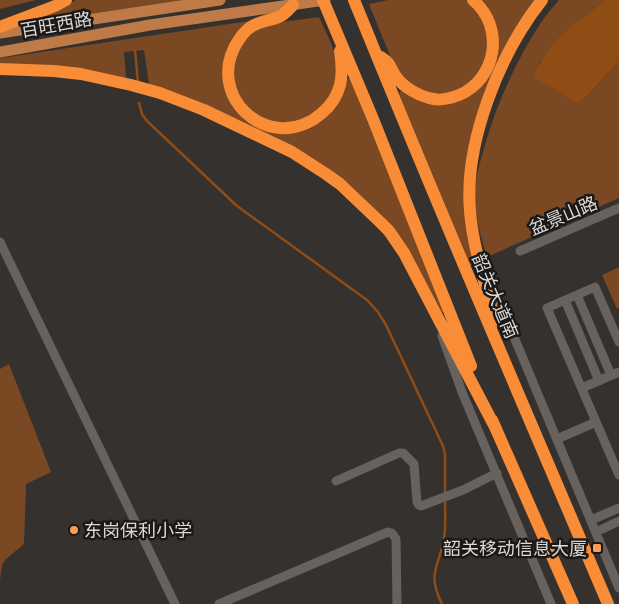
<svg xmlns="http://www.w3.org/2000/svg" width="619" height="604" font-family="'Playfair Display','Noto Sans SC',serif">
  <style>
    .green { fill: #7a4823 }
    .water { fill: #8f4c15 }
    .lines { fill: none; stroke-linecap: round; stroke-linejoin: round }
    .stream { stroke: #8f4c15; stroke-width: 2.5 }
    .minor { stroke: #67625e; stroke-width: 9 }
    .major { stroke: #be7b47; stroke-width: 11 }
    .highway { stroke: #f88c37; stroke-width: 12 }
    .poi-dot { fill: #fd9c56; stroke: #1b1918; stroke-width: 2 }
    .labels { text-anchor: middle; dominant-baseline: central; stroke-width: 5; stroke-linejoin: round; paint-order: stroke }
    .street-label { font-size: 18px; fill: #dbd8d6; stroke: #1b1918 }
    .poi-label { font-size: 18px; fill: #dbd8d6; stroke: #1b1918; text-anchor: start }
  </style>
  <rect width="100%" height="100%" fill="#35312e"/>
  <!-- green -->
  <path class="green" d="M 0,0 L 36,0 L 0,9 Z
    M 76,0 L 183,0 L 23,25 Z
    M 388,0 L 468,0 L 478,9 L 489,42 L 482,69 L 468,84 L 450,93 L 431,93 L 414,86 L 395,68 L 369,4 Z
    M 482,0 L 536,0 L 476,124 L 473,263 L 471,266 L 470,265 L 399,94 L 401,90 L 429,103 L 488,75 L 488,7 Z
    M 559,0 L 605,0 C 581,19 555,37 539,64 L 579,104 L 619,62 L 619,198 L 487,257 C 480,234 473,210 475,186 C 477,172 481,158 485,145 C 497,103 516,61 540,24 C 545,16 552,8 559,0 Z
    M 319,17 L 332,45 L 338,64 L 335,87 L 325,104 L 300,121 L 283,123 L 266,119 L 251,110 L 243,101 L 234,85 L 234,59 L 242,43 L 261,25 Z
    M 249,21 L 249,23 C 244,28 237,34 232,40 C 219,58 226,78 229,99 L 282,133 L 301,132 L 311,128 L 326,117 L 347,79 L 350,79 L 443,306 L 444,312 L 442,312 L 410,254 L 340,179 L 149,84 L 144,50 L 124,52 L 126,78 L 0,63 L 0,59 L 1,58 Z
    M 619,267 L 619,308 L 617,309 L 602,275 Z
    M 9,364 L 51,472 L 26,484 L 24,544 L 6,559 L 2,565 L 0,580 L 0,369 Z"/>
  <!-- water -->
  <path class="water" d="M 605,0 L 619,0 L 619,62 L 579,104 L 534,77 C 537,70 540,62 544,56 C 558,34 585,16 605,0 Z"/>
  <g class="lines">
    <!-- stream -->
    <path class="stream" d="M 135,50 L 138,83
      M 139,103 L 142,114 L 147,121 L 237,206 L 367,300 L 378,312 L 386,325 L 443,446 L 445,454 L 445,494
      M 442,604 C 427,574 438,569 444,539 C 446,526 445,513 445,500"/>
    <!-- minor -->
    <path class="minor" d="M 0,242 L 175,604
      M 520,251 L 619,208
      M 486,270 L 619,588
      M 577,295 L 611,375
      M 565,300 L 599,381
      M 442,336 L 462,392 L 551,604
      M 619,342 L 595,287 L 547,308 L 619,475
      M 582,388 L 619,372
      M 557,439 L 596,422
      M 336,481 L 399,453 L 403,453 L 414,464 L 417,502 L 419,505 L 421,506 L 463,490 L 497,473
      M 591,520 L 619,508
      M 596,532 L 619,521
      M 219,604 L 388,532 L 392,533 L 396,539 L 397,604"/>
    <!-- major -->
    <path class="major" d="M 0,33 L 220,0
      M 0,52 L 150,25 L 325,0"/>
    <!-- highway -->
    <path class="highway" d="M 323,0 L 373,119 L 471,366
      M 354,0 C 404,123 455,245 507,367 C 541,446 575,525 608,604
      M 293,5 C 289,9 284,15 279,17 C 262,23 252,21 240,38 C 200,94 270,158 322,113 C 342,96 344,76 340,51
      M 0,27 L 55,6 L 66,0
      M 381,57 C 392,64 390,69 397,78 C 404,87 417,95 429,98 C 439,101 449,99 459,95 C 497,79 505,27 473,0
      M 0,69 L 54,71 L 81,74 L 131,85 L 160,93 L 204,110 L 292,152 L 326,174 L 340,184 L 380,222 L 389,231 L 404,253 L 495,427
      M 495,322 C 486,285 473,249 470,211 C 464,142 500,53 542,0
      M 492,420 L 573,604"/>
  </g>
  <!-- markers -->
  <g class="poi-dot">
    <circle cx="74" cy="530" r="5"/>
    <rect x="592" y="543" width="10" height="10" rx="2.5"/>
  </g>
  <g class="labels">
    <!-- street labels -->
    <g class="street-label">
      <text transform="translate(56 24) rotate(-10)">百旺西路</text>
      <text transform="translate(563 215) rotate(-23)">盆景山路</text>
      <text transform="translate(496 296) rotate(67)">韶关大道南</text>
    </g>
    <!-- poi labels -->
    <g class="poi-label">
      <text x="84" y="530">东岗保利小学</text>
      <text x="587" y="548" text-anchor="end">韶关移动信息大厦</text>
    </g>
  </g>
</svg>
